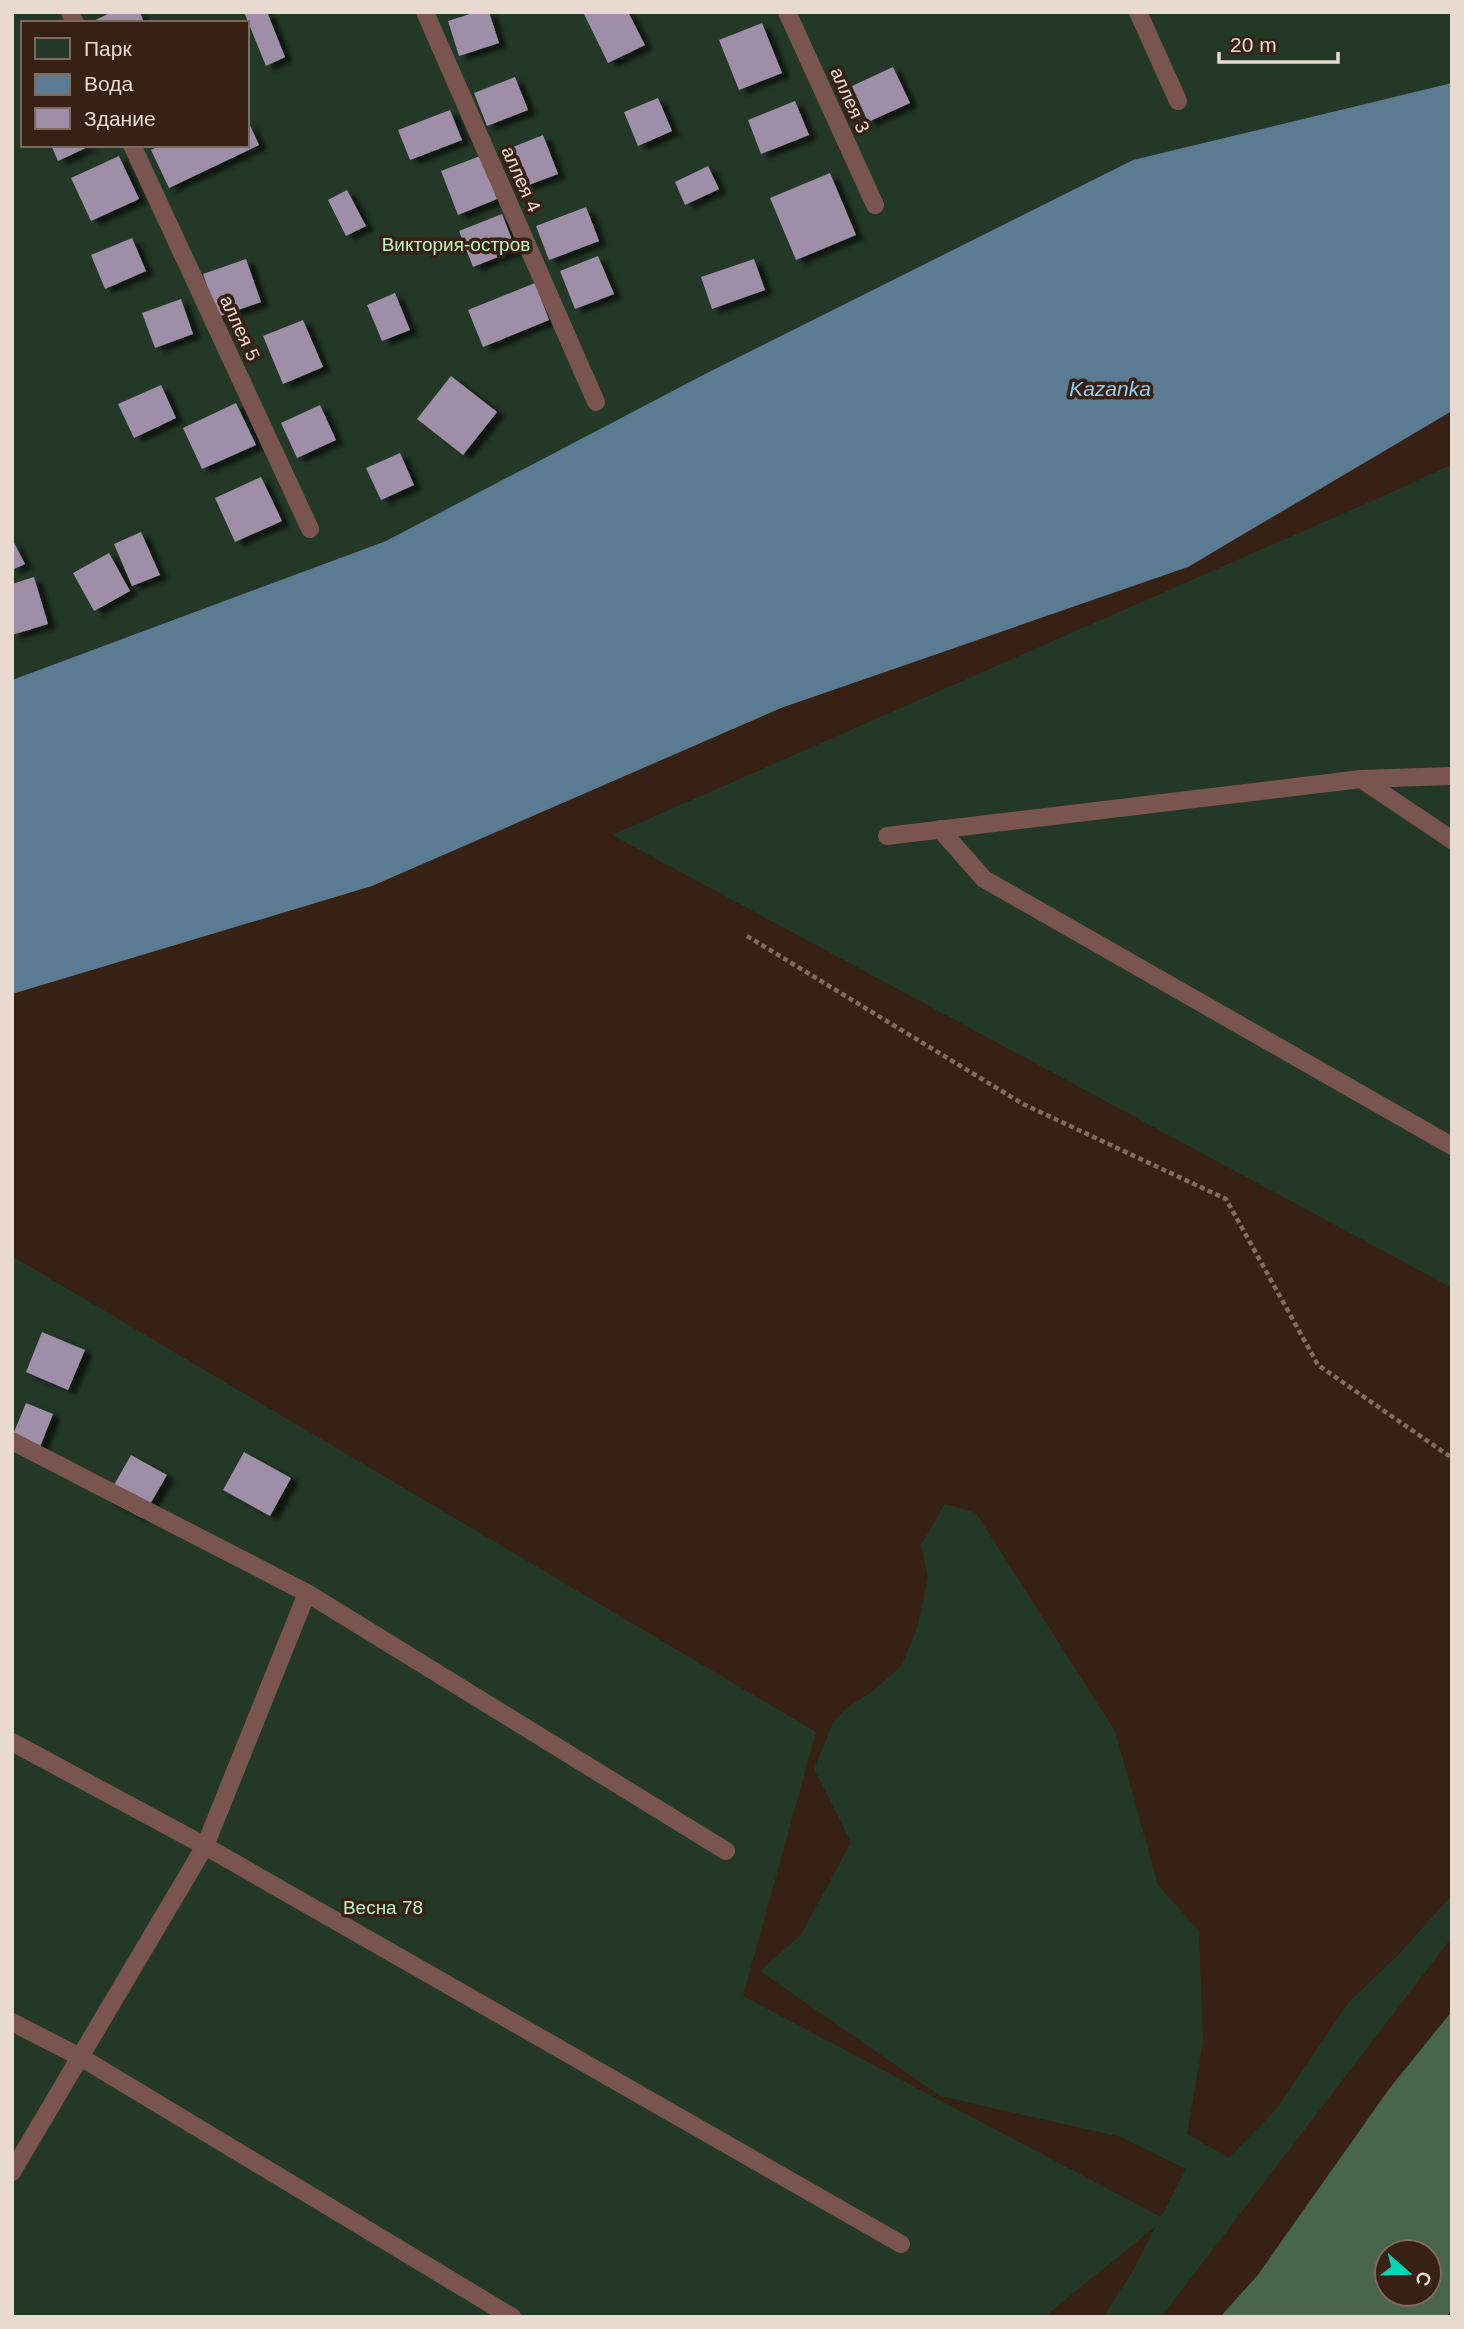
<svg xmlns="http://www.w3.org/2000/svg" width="1464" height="2329" font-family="Helvetica,sans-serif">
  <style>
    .green { fill: #243827; fill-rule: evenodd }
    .forest { fill: #49654d; fill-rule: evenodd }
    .water { fill: #5a7b91 }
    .building { fill: #9e8ea7; filter: url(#shadow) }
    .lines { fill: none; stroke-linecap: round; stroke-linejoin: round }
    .path { stroke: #806d62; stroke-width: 4.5; stroke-dasharray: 5 3.5; stroke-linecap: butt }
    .lane { stroke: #7a554f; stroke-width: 18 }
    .labels { text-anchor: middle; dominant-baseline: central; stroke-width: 7; stroke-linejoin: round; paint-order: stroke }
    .street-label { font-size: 19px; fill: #e9dad1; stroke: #372114 }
    .park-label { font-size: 19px; fill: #bef2c5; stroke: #372114 }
    .water-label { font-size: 21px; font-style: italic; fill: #91cbf2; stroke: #372114 }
  </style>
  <defs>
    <filter id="shadow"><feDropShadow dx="8" dy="4.5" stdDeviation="2" flood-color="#0009"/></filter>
  </defs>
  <rect width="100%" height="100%" fill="#372114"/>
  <!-- green -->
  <path class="green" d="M 12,12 L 1452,12 L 1452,83 L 1133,160 L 386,541 L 12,680 ZM 23,23 L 247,23 L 247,145 L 23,145 Z
    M 1452,464 L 1452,1288 L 612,835 L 1408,485 Z
    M 12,1256 L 816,1732 L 743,1996 L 1161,2217 L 1186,2169 L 1121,2137 L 940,2096 L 760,1971 L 801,1935 L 851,1842 L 814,1769 L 833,1723 L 846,1708 L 872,1692 L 902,1665 L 917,1628 L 928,1578 L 921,1545 L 945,1504 L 976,1513 L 1115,1731 L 1158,1885 L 1199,1931 L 1203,2042 L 1187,2134 L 1229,2158 L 1278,2107 L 1348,2003 L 1399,1954 L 1452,1895 L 1452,1937 L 1161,2317 L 1103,2317 L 1131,2274 L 1156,2226 L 1044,2317 L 12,2317 Z"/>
  <!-- forest -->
  <path class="forest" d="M 1452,2011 L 1452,2309 L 1447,2317 L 1220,2317 L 1257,2276 L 1389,2089 ZM 1387,2252 L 1429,2252 L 1429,2294 L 1387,2294 Z"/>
  <!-- water -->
  <path class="water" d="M 1452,83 L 1452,411 L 1188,567 L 781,708 L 372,886 L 12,994 L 12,680 L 386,541 L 709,372 L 1133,160 Z"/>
  <!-- building -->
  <path class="building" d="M 112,12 L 140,12 L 144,23 L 89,23 Z
    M 244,12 L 267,12 L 285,57 L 266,66 Z
    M 476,12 L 489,12 L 499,43 L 459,56 L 448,21 Z
    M 583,12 L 628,12 L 645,45 L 608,63 Z
    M 762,23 L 782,73 L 739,90 L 719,40 Z
    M 893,67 L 910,103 L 868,122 L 852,86 Z
    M 515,77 L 528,110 L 487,126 L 474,93 Z
    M 658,98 L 672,131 L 638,146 L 624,112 Z
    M 795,101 L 809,135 L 761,154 L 748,120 Z
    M 450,110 L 462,140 L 410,160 L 398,130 Z
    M 247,119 L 259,145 L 169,188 L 151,150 L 161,145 L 247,145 Z
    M 543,135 L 558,174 L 518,189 L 503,151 Z
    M 51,145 L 92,145 L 58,161 Z
    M 119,156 L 139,199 L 91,221 L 71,178 Z
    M 480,156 L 497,199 L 458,215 L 441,171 Z
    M 708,166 L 719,189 L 685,205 L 675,182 Z
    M 830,173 L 856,235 L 796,260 L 770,198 Z
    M 347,190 L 366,226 L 346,236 L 328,200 Z
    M 586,207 L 599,241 L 549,260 L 536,226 Z
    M 502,214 L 516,250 L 473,267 L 459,231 Z
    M 132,238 L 146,271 L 105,289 L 91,255 Z
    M 598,256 L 614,294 L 575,309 L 560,271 Z
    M 246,259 L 261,302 L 218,317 L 203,274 Z
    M 754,259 L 765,290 L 712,309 L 701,277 Z
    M 535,283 L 549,320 L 483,347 L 468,310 Z
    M 395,293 L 410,330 L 382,341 L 367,305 Z
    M 181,299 L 193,334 L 155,348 L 142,313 Z
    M 303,320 L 323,367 L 283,384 L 263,336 Z
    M 451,376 L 497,412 L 463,455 L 417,419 Z
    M 161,385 L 176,418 L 134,438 L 118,404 Z
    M 236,403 L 256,445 L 202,469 L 183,428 Z
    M 320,405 L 336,440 L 297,458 L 281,423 Z
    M 400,453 L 414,485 L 381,500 L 366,468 Z
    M 261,477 L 282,521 L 235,542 L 215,498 Z
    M 141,532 L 160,575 L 132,586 L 114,544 Z
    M 12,539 L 25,564 L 12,570 Z
    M 109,553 L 130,591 L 94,611 L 73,573 Z
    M 34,577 L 48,624 L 12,635 L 12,584 Z
    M 42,1332 L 85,1350 L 68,1390 L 26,1372 Z
    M 26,1403 L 53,1414 L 38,1452 L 12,1437 Z
    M 244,1452 L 291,1478 L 270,1516 L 223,1490 Z
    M 131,1455 L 167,1475 L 142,1518 L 106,1499 Z"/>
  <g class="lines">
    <!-- path -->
    <path class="path" d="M 747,936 L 1023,1104 L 1226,1199 L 1318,1365 L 1452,1458"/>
    <!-- lane -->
    <path class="lane" d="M 70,12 L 75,23
      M 425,12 L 596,402
      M 787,12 L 875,205
      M 1138,12 L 1178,101
      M 132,145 L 310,529
      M 1361,779 L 1452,840
      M 940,829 L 984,879 L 1452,1146
      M 887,836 L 1361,779 L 1452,776
      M 12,1441 L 307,1593 L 726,1851
      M 12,1742 L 205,1846 L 901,2244
      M 12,2022 L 82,2058 L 512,2317
      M 12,2172 L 205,1846 L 307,1593"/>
  </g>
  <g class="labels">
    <!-- street labels -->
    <g class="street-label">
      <text transform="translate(850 100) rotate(66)">аллея 3</text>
      <text transform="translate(521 179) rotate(66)">аллея 4</text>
      <text transform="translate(240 328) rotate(65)">аллея 5</text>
    </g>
    <!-- park labels -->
    <g class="park-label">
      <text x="456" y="244">Виктория-остров</text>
      <text x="383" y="1907">Весна 78</text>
    </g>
    <!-- water labels -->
    <g class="water-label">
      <text x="1110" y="388">Kazanka</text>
    </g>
  </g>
  <!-- border -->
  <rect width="1464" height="2329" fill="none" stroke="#e9dad1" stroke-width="28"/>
  <!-- legend -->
  <rect x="21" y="21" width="228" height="126" fill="#372114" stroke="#7e6b60" stroke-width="2"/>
  <rect x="35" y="38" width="35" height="21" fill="#243827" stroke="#7e6b60" stroke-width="2"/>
  <text x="84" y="56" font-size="21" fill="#e9dad1">Парк</text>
  <rect x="35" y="74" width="35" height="21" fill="#5a7b91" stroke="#7e6b60" stroke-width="2"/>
  <text x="84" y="91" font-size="21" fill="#e9dad1">Вода</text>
  <rect x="35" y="108" width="35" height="21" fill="#9e8ea7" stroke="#7e6b60" stroke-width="2"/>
  <text x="84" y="126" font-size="21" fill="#e9dad1">Здание</text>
  <!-- north arrow -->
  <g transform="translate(1408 2273) rotate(110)"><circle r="33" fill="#372114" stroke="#7e6b60" stroke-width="2"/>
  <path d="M0-5L12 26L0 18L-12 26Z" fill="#00d5b7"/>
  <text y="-10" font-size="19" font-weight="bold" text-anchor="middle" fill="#e9dad1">С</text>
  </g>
  <!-- scale -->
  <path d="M1219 52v10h119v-10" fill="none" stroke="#e9dad1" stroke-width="3.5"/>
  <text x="1230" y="52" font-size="21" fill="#e9dad1" stroke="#372114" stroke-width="5" paint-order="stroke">20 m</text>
</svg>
